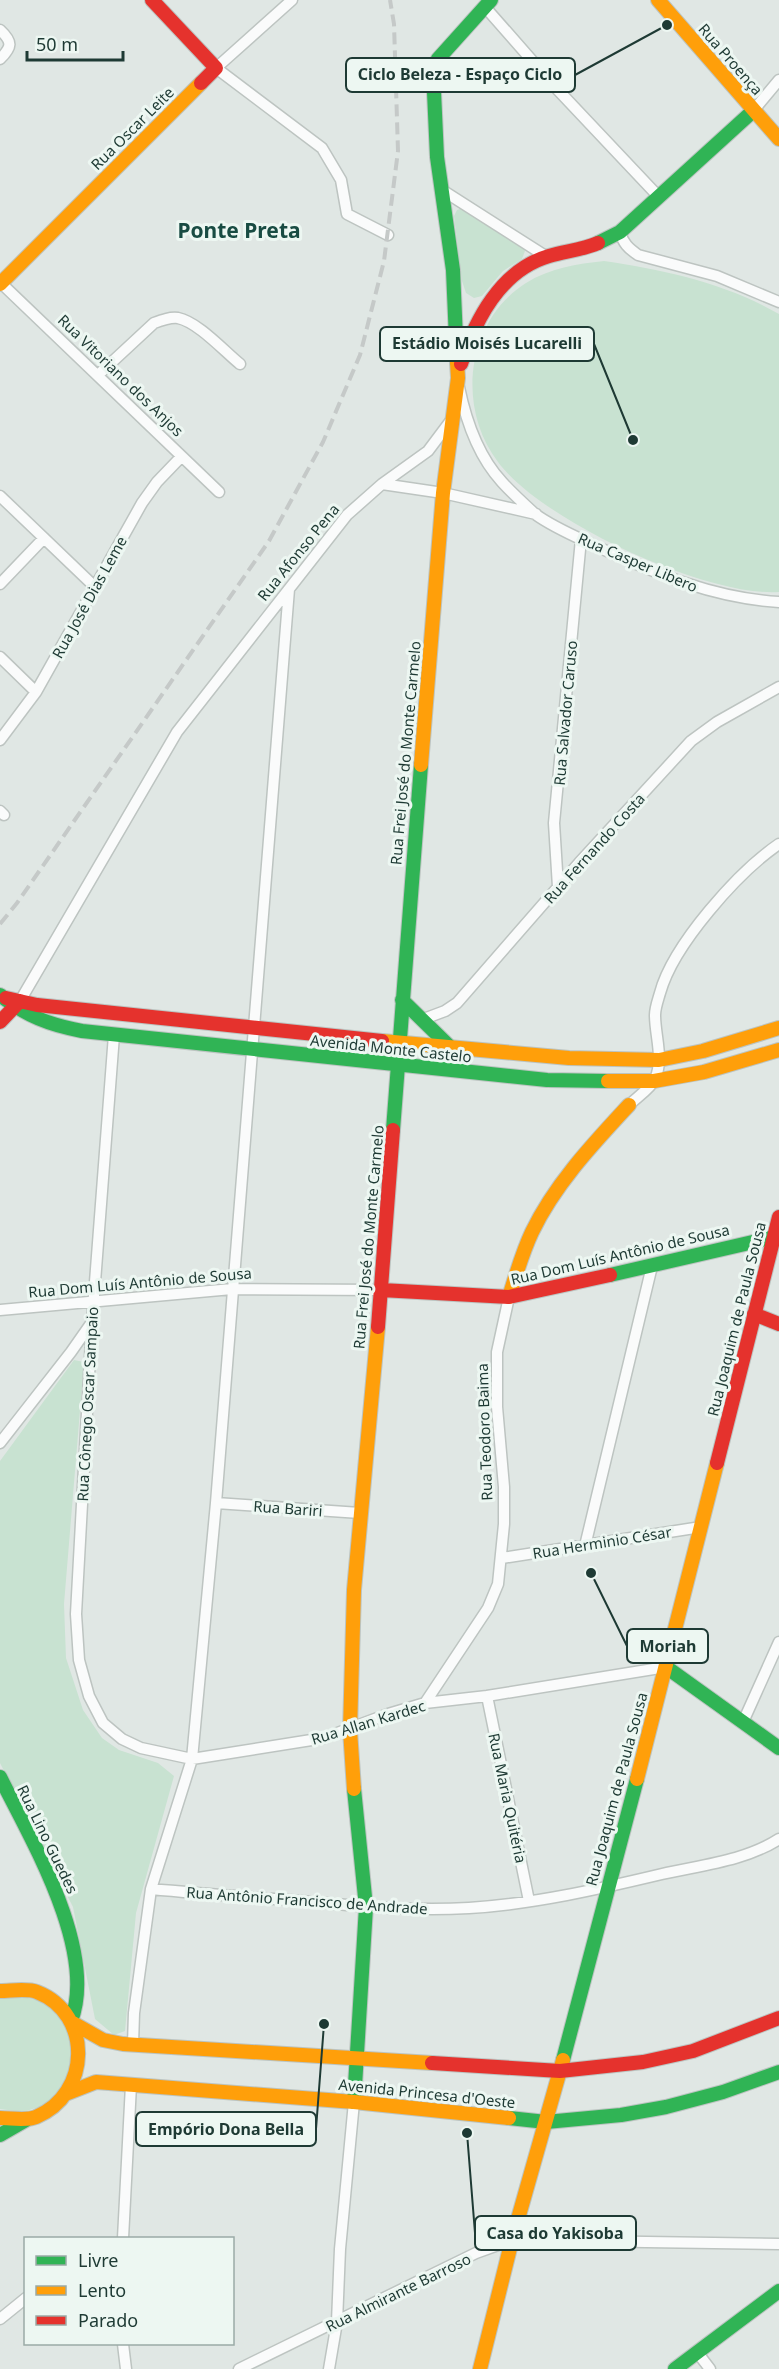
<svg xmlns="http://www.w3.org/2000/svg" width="779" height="2369" font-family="'Noto Sans',sans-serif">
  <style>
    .green { fill: #c8e2d1 }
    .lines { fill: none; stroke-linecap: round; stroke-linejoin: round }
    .street-casing { stroke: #bdc4c1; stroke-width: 13 }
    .fast-casing { stroke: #bcc4c1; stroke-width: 16 }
    .slow-casing { stroke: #bcc4c1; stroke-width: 16 }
    .jam-casing { stroke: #bcc4c1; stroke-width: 16 }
    .street { stroke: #fafbfb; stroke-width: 10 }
    .fast { stroke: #30b455; stroke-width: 14 }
    .slow { stroke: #ff9f0a; stroke-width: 14 }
    .jam { stroke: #e5322d; stroke-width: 14 }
    .rail { stroke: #c5c9c8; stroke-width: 4; stroke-dasharray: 12 6; stroke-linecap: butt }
    .labels { text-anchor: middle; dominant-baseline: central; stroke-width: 6; stroke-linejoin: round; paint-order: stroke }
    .street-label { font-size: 15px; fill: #1e3a34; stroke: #edf7f2 }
    .district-label { font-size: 21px; font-weight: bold; fill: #194c43; stroke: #edf7f2 }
    .leader { fill: none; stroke: #1e3a34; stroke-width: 2 }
    .callout-dot { fill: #1e3a34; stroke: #edf7f2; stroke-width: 2 }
    .callout { fill: #edf7f2; stroke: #1e3a34; stroke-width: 2 }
    .callout-label { font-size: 16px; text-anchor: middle; font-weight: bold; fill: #1e3a34 }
  </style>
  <rect width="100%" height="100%" fill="#e0e7e4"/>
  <!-- green -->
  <path class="green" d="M 463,208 L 522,244 L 525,251 L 522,259 L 503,271 L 482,296 L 474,298 L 466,293 L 462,281 L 454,216 L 457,210 Z
    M 604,261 C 665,270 725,283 779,314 L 779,592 C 706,597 542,521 498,462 C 456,407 466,321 526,283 C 550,268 577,264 604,261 Z
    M 74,1360 L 84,1362 L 64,1604 L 66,1658 L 83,1710 L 102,1738 L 119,1750 L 158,1763 L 174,1776 L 136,1913 L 125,2031 L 114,2035 L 95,2019 L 73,1907 L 0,1763 L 0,1461 Z
    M 19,1996 L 37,2000 L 54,2009 L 66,2024 L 73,2042 L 69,2080 L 57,2095 L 42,2106 L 23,2112 L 0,2109 L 0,1999 Z"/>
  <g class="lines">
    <!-- street casing -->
    <g class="street-casing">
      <path id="street" d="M 292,0 L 216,68 L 322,148 L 341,180 L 347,214 L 388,235
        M 485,7 L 557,89 L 658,196
        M 0,30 C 13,42 12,47 0,59
        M 753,111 L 779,80
        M 442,190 L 547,257
        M 620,232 C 623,243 628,248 638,255 L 717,276 L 779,302
        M 1,283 L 219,492
        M 98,375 L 154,323 C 162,320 170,317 178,318 C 198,322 224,351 240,364
        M 459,387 C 466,421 478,456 502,482 C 512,493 524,504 535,514 C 554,528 579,538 600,548 C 659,575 714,598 779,602
        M 382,484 L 443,493 L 536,514
        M 0,496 L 95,587
        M 0,584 L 44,538
        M 0,657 L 36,692
        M 0,740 L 36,692 L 142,503 L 157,482 L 181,457
        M 0,811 L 4,815
        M 558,887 L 554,823 L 581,539
        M 20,1001 L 177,732 L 347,515 L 382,484 L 428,451 L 452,419
        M 421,1020 L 445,1011 L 457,1003 L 579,863 L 691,741 L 717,722 L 779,687
        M 114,1035 L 92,1321 L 76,1614 L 79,1660 L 89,1696 L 103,1723 L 122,1739 L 141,1748 L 192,1759 L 324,1738 L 388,1714 L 425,1703 L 487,1696 L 666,1667
        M 629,1105 C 636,1098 651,1088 655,1079 C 664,1059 655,1036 655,1015 C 655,1008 658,1000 660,993 C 673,945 738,872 779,844
        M 0,1310 L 232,1289 L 381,1290
        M 0,1443 L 71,1352 L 92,1322
        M 216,1503 L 360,1513
        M 585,1546 L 652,1266
        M 502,1558 L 701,1527
        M 487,1696 L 529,1901
        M 425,1703 L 488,1608 L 498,1584 L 504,1524 L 504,1487 L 497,1407 L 497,1352 L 509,1297
        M 743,1722 L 779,1642
        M 151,1889 C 205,1894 260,1898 314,1902 C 366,1907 417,1911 469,1908 C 534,1904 599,1889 662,1874 C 701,1865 745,1861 779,1839
        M 133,2044 L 134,2013 L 151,1889 L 192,1759 L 216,1503 L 289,589
        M 123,2238 L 131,2085
        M 0,2319 L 26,2298
        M 123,2344 L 126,2369
        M 697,2352 L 710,2369
        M 239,2369 L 476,2253 L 512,2240 L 779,2244
        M 329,2369 L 337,2322 L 340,2249 L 354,2102"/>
    </g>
    <!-- fast casing -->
    <g class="fast-casing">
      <path id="fast" d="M 598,243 L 620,232 L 753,111
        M 457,362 L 453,270 L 437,157 L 433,70 L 438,59 L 491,0
        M 0,995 C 26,1016 50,1025 82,1031 L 547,1080 L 608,1081
        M 402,1000 L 450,1047
        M 393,1130 L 421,765
        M 610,1275 L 779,1236
        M 666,1667 L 779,1748
        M 0,1777 C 31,1839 98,1951 71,2021
        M 563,2060 L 637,1779
        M 354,2102 L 366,1907 L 354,1789
        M 509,2118 L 546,2122 L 621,2115 L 666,2107 L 723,2092 L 779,2072
        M 0,2135 L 26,2120
        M 675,2369 L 779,2291"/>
    </g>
    <!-- slow casing -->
    <g class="slow-casing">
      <path id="slow" d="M 658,0 L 779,139
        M 0,284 L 201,83
        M 421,765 L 443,493 L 458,378 L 457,362
        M 382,1041 L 569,1058 L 659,1060 L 703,1051 L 779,1028
        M 608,1081 L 654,1081 L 704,1072 L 779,1050
        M 509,1297 C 516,1275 522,1253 532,1232 C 555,1184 593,1144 629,1105
        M 637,1779 L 717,1463
        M 354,1789 L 350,1730 L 354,1590 L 378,1327
        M 0,1991 C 11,1991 27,1988 37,1992 C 93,2014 91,2094 36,2117 C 27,2121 11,2118 0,2118
        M 73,2023 L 103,2040 L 123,2044 L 432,2063
        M 68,2093 L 96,2082 L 354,2102 L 509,2118
        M 480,2369 L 512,2240 L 563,2060"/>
    </g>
    <!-- jam casing -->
    <g class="jam-casing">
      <path id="jam" d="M 152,0 L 216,68 L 201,83
        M 461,364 C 475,320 501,270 549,256 C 566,251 582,250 598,243
        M 6,998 L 37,1005 L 382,1041
        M 0,1022 L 20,1001
        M 381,1290 L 509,1297 L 610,1275
        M 754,1314 L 779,1324
        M 378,1327 L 393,1130
        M 717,1463 L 779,1217
        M 432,2063 L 560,2071 L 643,2062 L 693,2051 L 779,2018"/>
    </g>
    <!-- street -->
    <use href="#street" class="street"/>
    <!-- fast -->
    <use href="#fast" class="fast"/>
    <!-- slow -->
    <use href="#slow" class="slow"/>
    <!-- jam -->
    <use href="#jam" class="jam"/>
    <!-- rail -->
    <path class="rail" d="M 0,924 L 17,903 L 269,541 L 323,442 L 360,355 L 384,261 L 398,151 L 394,24 L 390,0"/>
  </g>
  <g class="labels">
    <!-- street labels -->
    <g class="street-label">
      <text transform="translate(731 59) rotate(49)">Rua Proença</text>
      <text transform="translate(132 128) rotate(-45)">Rua Oscar Leite</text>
      <text transform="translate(121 375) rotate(44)">Rua Vitoriano dos Anjos</text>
      <text transform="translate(298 552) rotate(-51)">Rua Afonso Pena</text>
      <text transform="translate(638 562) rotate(23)">Rua Casper Libero</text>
      <text transform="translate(89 597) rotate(-61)">Rua José Dias Leme</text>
      <text transform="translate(565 713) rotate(-85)">Rua Salvador Caruso</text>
      <text transform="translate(405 753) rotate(-85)">Rua Frei José do Monte Carmelo</text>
      <text transform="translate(594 848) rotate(-48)">Rua Fernando Costa</text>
      <text transform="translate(391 1048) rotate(6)">Avenida Monte Castelo</text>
      <text transform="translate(368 1237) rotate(-85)">Rua Frei José do Monte Carmelo</text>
      <text transform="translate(620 1254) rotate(-13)">Rua Dom Luís Antônio de Sousa</text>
      <text transform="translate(140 1282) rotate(-5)">Rua Dom Luís Antônio de Sousa</text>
      <text transform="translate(736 1319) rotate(-76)">Rua Joaquim de Paula Sousa</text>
      <text transform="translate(87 1404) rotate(-87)">Rua Cônego Oscar Sampaio</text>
      <text transform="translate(484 1432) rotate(-92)">Rua Teodoro Baima</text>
      <text transform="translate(288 1508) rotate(4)">Rua Bariri</text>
      <text transform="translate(602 1542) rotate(-9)">Rua Herminio César</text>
      <text transform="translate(368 1722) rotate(-17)">Rua Allan Kardec</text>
      <text transform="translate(616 1789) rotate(-75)">Rua Joaquim de Paula Sousa</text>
      <text transform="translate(508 1798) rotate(78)">Rua Maria Quitéria</text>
      <text transform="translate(48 1839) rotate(64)">Rua Lino Guedes</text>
      <text transform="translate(307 1900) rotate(4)">Rua Antônio Francisco de Andrade</text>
      <text transform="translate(427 2093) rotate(6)">Avenida Princesa d'Oeste</text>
      <text transform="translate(398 2292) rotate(-26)">Rua Almirante Barroso</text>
    </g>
    <!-- district labels -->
    <g class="district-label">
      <text x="239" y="230">Ponte Preta</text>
    </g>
  </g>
  <!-- callouts -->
  <path class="leader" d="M667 25L575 75M633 440L594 344M591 1573L627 1646M324 2024L316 2129M467 2133L475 2233"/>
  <g class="callout-dot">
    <circle cx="667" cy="25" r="6"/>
    <circle cx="633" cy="440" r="6"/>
    <circle cx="591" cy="1573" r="6"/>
    <circle cx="324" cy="2024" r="6"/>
    <circle cx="467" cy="2133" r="6"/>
  </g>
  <g class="callout">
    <rect x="346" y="58" width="229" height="34" rx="6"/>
    <rect x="380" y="327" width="214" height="34" rx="6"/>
    <rect x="627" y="1629" width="81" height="34" rx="6"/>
    <rect x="136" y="2112" width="180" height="34" rx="6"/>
    <rect x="475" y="2216" width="161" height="34" rx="6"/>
  </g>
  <g class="callout-label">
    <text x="460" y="80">Ciclo Beleza - Espaço Ciclo</text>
    <text x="487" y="349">Estádio Moisés Lucarelli</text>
    <text x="668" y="1652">Moriah</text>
    <text x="226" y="2135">Empório Dona Bella</text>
    <text x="555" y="2239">Casa do Yakisoba</text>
  </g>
  <!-- legend -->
  <rect x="24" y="2237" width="210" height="108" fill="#edf7f2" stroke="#9aaba6" stroke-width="1.5"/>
  <rect x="36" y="2256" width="30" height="9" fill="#30b455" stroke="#9aaba6" stroke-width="1.5"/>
  <text x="78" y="2267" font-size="18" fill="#1e3a34">Livre</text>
  <rect x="36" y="2286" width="30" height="9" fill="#ff9f0a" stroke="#9aaba6" stroke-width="1.5"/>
  <text x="78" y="2297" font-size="18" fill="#1e3a34">Lento</text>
  <rect x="36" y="2316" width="30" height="9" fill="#e5322d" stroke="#9aaba6" stroke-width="1.5"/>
  <text x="78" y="2327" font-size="18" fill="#1e3a34">Parado</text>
  <!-- scale -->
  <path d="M27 51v9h96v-9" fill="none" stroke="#1e3a34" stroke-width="3"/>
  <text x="36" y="51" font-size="18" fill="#1e3a34" stroke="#edf7f2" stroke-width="4.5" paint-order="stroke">50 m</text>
</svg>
